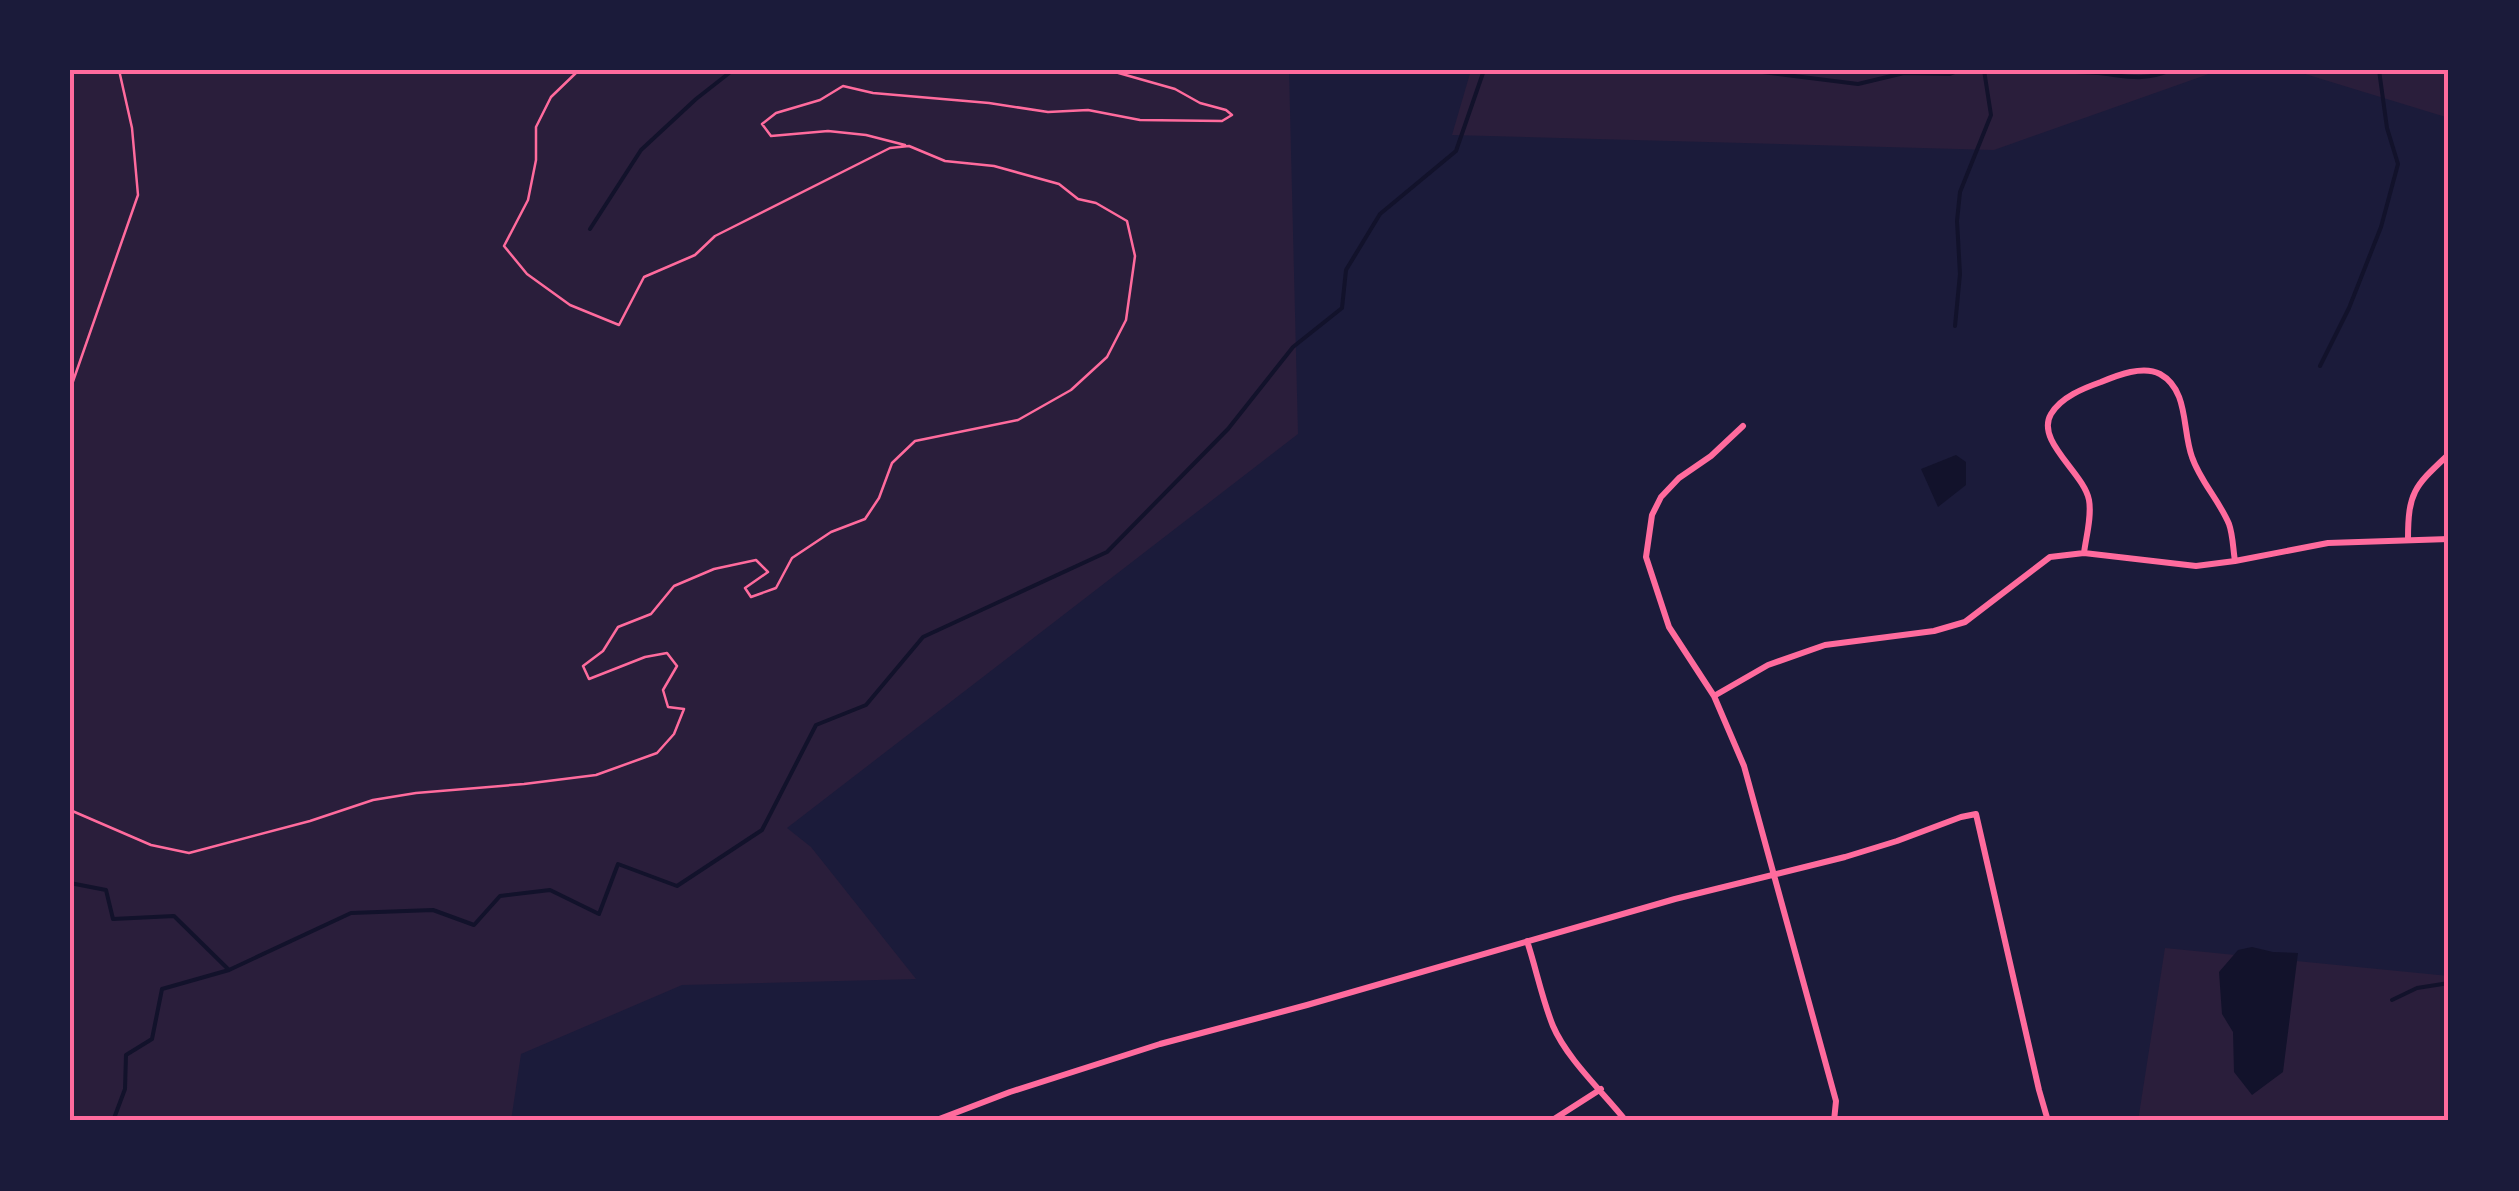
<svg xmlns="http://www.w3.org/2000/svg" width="2519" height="1191" font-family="Karla,sans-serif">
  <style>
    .green { fill: #2a1e3b }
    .water { fill: #12122b }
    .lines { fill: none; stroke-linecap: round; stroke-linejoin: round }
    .stream { stroke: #12122b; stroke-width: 4 }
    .path { stroke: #ff6b9d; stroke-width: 2.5 }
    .service { stroke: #ff6b9d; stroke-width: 2.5 }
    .minor { stroke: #ff6b9d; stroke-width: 6 }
    .neatline { fill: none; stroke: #ff6b9d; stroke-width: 4 }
  </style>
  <rect width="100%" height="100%" fill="#1b1b3a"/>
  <!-- green -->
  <path class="green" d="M 70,70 L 1289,70 L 1298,434 L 787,828 L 811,847 L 916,979 L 682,985 L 521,1054 L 511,1121 L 70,1121 Z
    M 1471,70 L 2220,70 L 1994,150 L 1452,135 Z
    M 2292,70 L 2449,70 L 2449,118 Z
    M 2165,948 L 2449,976 L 2449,1121 L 2138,1121 Z"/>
  <!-- water -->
  <path class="water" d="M 1956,455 L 1966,462 L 1966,485 L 1938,507 L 1921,469 Z
    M 2252,947 L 2273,952 L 2298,953 L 2283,1072 L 2252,1095 L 2234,1072 L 2233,1032 L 2222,1014 L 2219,972 L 2238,950 Z"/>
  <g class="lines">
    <!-- stream -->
    <path class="stream" d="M 1747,70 L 1858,84 L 1904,73 L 1950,74 L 1960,70
      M 2048,70 C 2065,73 2081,71 2098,73 C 2127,76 2143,82 2171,70
      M 590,229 L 641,150 L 696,99 L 733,70
      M 1955,326 L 1960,274 L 1957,221 L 1960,192 L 1991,115 L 1984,70
      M 2320,366 L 2349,308 L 2381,227 L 2398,164 L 2387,128 L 2379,70
      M 70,883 L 106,890 L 113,919 L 174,916 L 229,970 L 351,913 L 433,910 L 474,925 L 500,896 L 550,890 L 599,914 L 618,864 L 677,886 L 762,830 L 816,725 L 866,705 L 923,637 L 1107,552 L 1228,429 L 1293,347 L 1342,308 L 1346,270 L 1380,214 L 1456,151 L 1484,70
      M 2392,1000 L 2417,988 L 2449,983
      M 113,1121 L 125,1089 L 126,1055 L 152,1039 L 162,989 L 229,970"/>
    <!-- path -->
    <path class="path" d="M 2449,99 L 2449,100
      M 905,145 L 866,135 L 828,131 L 771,136 L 762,124 L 776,113 L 820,100 L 843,86 L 873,93 L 989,103 L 1048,112 L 1088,110 L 1140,120 L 1222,121 L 1232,115 L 1226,110 L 1200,103 L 1175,89 L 1108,70
      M 70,810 L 151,845 L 189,853 L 310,821 L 373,800 L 416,793 L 524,784 L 596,775 L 657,753 L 674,734 L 684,709 L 668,707 L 663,690 L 677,666 L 667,653 L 645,657 L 589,679 L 583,666 L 603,651 L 618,627 L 651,614 L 674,586 L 714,569 L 756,560 L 768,572 L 745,588 L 751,597 L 776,588 L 792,558 L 831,532 L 865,519 L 879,498 L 892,463 L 915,441 L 1018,420 L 1071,390 L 1107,357 L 1126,320 L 1135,256 L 1127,221 L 1096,203 L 1078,199 L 1059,184 L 994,166 L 945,161 L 909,146 L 890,148 L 715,236 L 695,255 L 644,277 L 619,325 L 570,305 L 527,274 L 504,246 L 528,200 L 536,160 L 536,127 L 551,97 L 579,70"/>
    <!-- service -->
    <path class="service" d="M 70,390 L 138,195 L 132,128 L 119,70"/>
    <!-- minor -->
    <path class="minor" d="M 1743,426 L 1711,456 L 1679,478 L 1661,497 L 1652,515 L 1646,557 L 1669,627 L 1714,696 L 1744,766 L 1836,1101 L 1834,1121
      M 2408,539 C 2408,491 2415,486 2449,454
      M 2084,553 C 2086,537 2092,516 2089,500 C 2084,473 2035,441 2051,414 C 2061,397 2084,388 2101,382 C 2118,375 2143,365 2160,374 C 2189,390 2182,430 2192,457 C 2200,481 2219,500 2229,524 C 2233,535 2233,549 2235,561
      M 1714,696 L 1768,665 L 1825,645 L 1934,631 L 1965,622 L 2050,557 L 2084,553 L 2196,566 L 2235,561 L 2328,543 L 2449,539
      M 1527,941 C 1536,968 1542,999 1553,1026 C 1567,1059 1603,1092 1626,1121
      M 934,1121 L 1010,1092 L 1160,1044 L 1307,1005 L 1675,899 L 1845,857 L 1897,841 L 1961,817 L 1976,814 L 2039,1090 L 2048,1121
      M 1551,1121 L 1601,1089"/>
  </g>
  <!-- border -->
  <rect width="2519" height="1191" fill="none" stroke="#1b1b3a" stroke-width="145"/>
  <rect x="72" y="72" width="2374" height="1046" class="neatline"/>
</svg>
